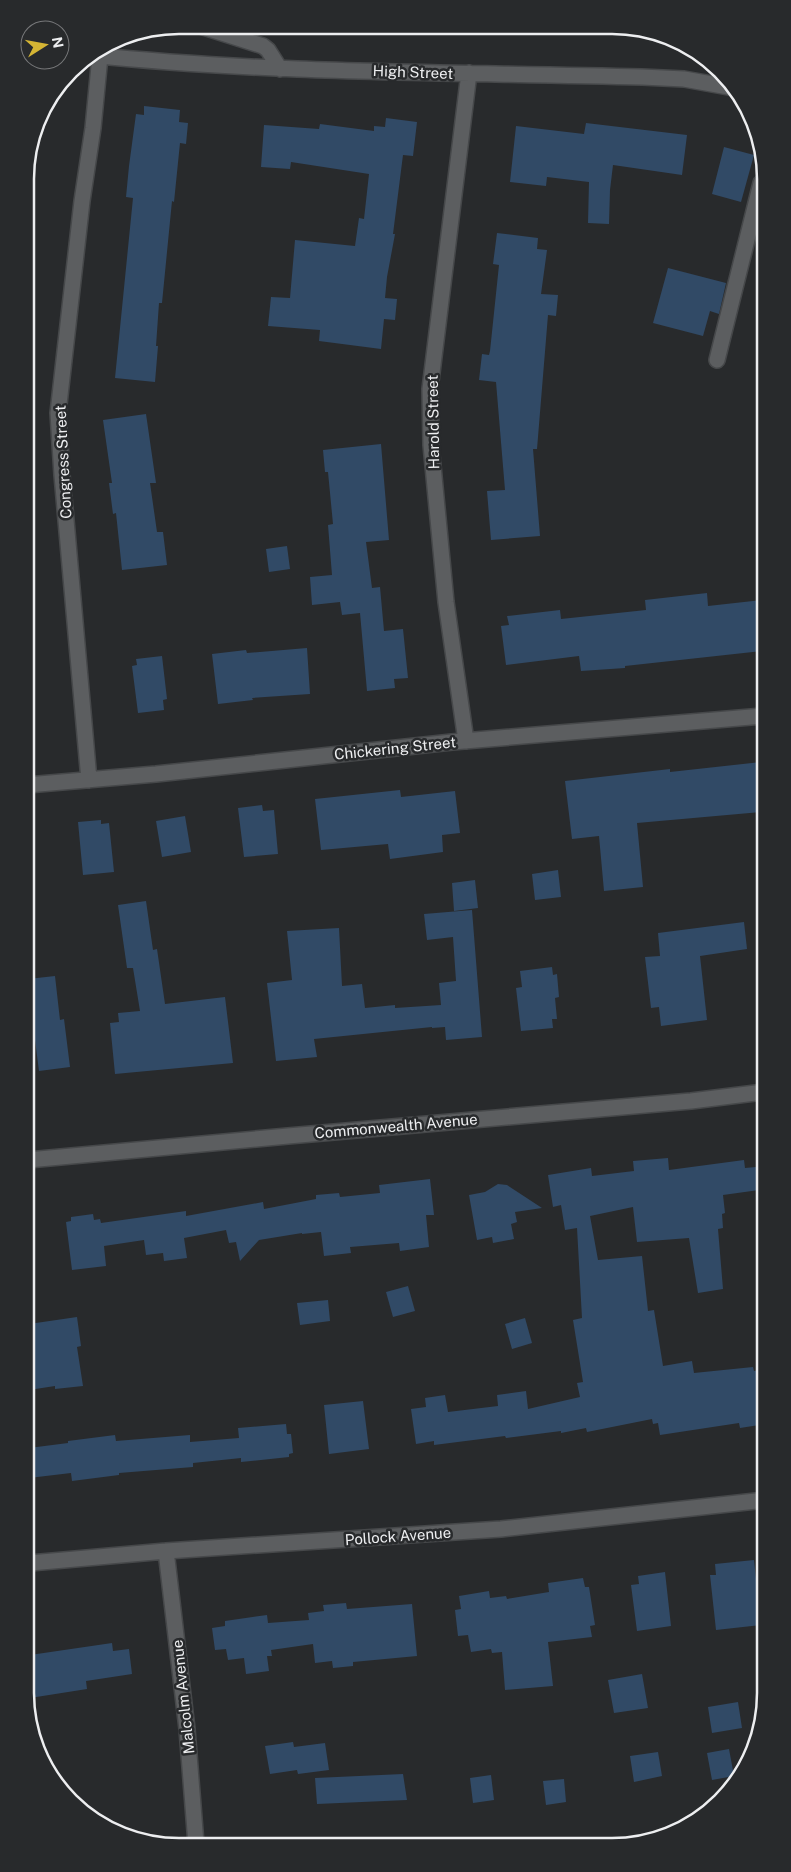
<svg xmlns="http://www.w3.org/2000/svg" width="791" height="1872" font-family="'Public Sans',sans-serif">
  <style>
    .building { fill: #314a66 }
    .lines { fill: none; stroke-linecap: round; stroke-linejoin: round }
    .minor-casing { stroke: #46484a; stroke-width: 18 }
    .minor { stroke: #5c5e60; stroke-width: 15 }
    .labels { text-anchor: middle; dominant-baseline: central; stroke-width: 5; stroke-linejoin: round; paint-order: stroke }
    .street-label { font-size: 15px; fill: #edeef0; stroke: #282a2c }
    .rim { fill: none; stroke: #edeef0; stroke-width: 2.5 }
  </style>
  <rect width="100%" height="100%" fill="#282a2c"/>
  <!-- building -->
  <path class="building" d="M 144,106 L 180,110 L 179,122 L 188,123 L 186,144 L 180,143 L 174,202 L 172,201 L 162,303 L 159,303 L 156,346 L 158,346 L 155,382 L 115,378 L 133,198 L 126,197 L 129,166 L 136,114 L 144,115 Z
    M 386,118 L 417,122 L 413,156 L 403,155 L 393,234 L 395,234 L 387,277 L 385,298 L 397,299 L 395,320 L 384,319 L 381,349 L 319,341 L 320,330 L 268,326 L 271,297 L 290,298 L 295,240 L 355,246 L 359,218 L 364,219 L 369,174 L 291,162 L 290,169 L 261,167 L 264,125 L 319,129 L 320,124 L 374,131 L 374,126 L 385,127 Z
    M 586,123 L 687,135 L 682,175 L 613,165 L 610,190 L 609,224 L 588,223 L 589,182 L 547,177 L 546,186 L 510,182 L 516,126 L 584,134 Z
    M 724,147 L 754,155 L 741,202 L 712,194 Z
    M 497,233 L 538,238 L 537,249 L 547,250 L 541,294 L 558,295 L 556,316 L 548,315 L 537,449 L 533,449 L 540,536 L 491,540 L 487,491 L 505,490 L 496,382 L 479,380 L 482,354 L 489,355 L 490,351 L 499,265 L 493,264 Z
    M 668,268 L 726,283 L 719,314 L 710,311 L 703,336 L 653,323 Z
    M 146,414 L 156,483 L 150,483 L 157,532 L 163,532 L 167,565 L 122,570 L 116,513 L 113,514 L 109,483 L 112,483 L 103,420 Z
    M 381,444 L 389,540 L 366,542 L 372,588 L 380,587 L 384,631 L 403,629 L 408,678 L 394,679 L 395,688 L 367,691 L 360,613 L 342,615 L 340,602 L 312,605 L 310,577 L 332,575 L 328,525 L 333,524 L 328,472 L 325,472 L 323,450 Z
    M 287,546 L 290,569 L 269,572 L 266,549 Z
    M 707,593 L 708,606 L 762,600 L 762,651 L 625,666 L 625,668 L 581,671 L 579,656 L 506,665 L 501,626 L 509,625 L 507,616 L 560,610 L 561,619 L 646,610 L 645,600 Z
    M 307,648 L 310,694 L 252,698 L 253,700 L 218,704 L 212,654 L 246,650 L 247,653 Z
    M 162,656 L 167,699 L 163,700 L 164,710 L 138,713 L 132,666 L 137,665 L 136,659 Z
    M 761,762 L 763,802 L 760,802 L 761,812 L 637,823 L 643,887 L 604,891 L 599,836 L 572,839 L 565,781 L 670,769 L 670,772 Z
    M 400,790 L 401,797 L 455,791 L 460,833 L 442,835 L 443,852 L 390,859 L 388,844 L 321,850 L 315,799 Z
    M 262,805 L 263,811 L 274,810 L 278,854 L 244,857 L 238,808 Z
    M 185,816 L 191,852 L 162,857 L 156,821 Z
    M 101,820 L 101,824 L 109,823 L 114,872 L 83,875 L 78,822 Z
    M 558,870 L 561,897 L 535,900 L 532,874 Z
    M 475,880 L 478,908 L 454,911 L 452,883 Z
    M 146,901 L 153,950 L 157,949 L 165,1004 L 225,997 L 233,1063 L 115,1074 L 110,1023 L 119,1022 L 118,1013 L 140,1011 L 133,968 L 127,968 L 118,905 Z
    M 472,910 L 482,1037 L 446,1040 L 445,1027 L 432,1028 L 432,1027 L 314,1039 L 317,1057 L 276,1061 L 267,983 L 292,980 L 287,931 L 339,928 L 342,986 L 362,984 L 365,1008 L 395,1005 L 395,1008 L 441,1005 L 439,983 L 456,981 L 453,937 L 427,940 L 424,914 Z
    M 744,922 L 747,949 L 700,956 L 707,1020 L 661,1026 L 659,1007 L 651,1008 L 645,957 L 660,956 L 658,933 Z
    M 552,967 L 553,975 L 557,974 L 559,997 L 555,998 L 557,1019 L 552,1019 L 553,1028 L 521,1031 L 516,988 L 522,987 L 520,971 Z
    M 55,976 L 60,1020 L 64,1019 L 70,1067 L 39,1071 L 30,1001 L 28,1001 L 28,979 Z
    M 668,1158 L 669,1170 L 744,1160 L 745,1168 L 756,1167 L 759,1190 L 723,1195 L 725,1213 L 722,1214 L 723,1228 L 718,1229 L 723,1289 L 698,1293 L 689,1238 L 637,1242 L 633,1207 L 590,1216 L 598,1260 L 642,1256 L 648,1311 L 654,1310 L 663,1366 L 692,1361 L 694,1373 L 753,1367 L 754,1371 L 765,1369 L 765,1424 L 740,1428 L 739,1423 L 660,1435 L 658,1423 L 653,1424 L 652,1419 L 587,1432 L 586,1428 L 561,1433 L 561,1431 L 506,1438 L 505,1436 L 434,1445 L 434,1441 L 416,1444 L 411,1409 L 426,1407 L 425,1398 L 445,1395 L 448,1412 L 498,1406 L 497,1395 L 526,1391 L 528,1409 L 580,1397 L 577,1383 L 583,1382 L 573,1320 L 582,1318 L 577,1228 L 565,1230 L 561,1205 L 553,1207 L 548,1175 L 591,1168 L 592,1176 L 634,1171 L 633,1161 Z
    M 430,1179 L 434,1215 L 426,1215 L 429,1247 L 400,1251 L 399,1243 L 350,1247 L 351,1253 L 324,1256 L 321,1232 L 302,1234 L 302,1233 L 259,1240 L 240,1261 L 236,1242 L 229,1243 L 226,1230 L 184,1238 L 187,1258 L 164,1261 L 163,1253 L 146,1255 L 144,1240 L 104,1246 L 106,1266 L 72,1270 L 66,1222 L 71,1221 L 71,1217 L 93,1214 L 94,1220 L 100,1219 L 101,1223 L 186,1211 L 186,1216 L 263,1202 L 264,1209 L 316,1199 L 316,1195 L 339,1193 L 340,1197 L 380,1193 L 379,1185 Z
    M 498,1184 L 507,1185 L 542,1208 L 515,1212 L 517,1222 L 511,1224 L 514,1239 L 493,1243 L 492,1237 L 477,1240 L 469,1195 L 485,1192 Z
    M 408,1286 L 415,1311 L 393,1317 L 386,1292 Z
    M 328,1300 L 330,1321 L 300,1325 L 297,1303 Z
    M 77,1317 L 81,1346 L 77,1347 L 83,1386 L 55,1389 L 55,1386 L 29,1390 L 29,1324 Z
    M 525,1318 L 532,1343 L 512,1349 L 505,1324 Z
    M 363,1401 L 369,1449 L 329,1454 L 324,1405 Z
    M 286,1424 L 287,1434 L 291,1434 L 293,1453 L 289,1454 L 289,1457 L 241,1462 L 241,1458 L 193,1463 L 193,1467 L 119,1473 L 119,1475 L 72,1481 L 71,1473 L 29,1478 L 29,1448 L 68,1443 L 68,1441 L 115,1435 L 116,1441 L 190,1435 L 190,1442 L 239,1438 L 238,1428 Z
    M 754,1560 L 761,1625 L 716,1630 L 710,1575 L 716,1575 L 715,1564 Z
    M 665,1572 L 671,1626 L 637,1631 L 631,1585 L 639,1584 L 638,1576 Z
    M 583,1578 L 585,1587 L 589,1587 L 595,1625 L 590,1626 L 592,1637 L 548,1642 L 553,1686 L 505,1690 L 502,1652 L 492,1653 L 491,1649 L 471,1652 L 468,1635 L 458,1636 L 455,1610 L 461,1609 L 459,1596 L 489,1591 L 490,1598 L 506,1596 L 507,1599 L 549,1592 L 548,1583 Z
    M 346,1603 L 347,1609 L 412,1604 L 417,1656 L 353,1662 L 353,1666 L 333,1668 L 332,1661 L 315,1663 L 313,1644 L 271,1650 L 272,1656 L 267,1656 L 269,1671 L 246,1674 L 244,1658 L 228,1660 L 226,1649 L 215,1650 L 212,1628 L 225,1626 L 225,1621 L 267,1615 L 268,1623 L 309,1620 L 308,1613 L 324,1611 L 323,1605 Z
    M 112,1643 L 113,1651 L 129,1649 L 132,1674 L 86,1681 L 87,1689 L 30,1698 L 30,1655 Z
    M 642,1674 L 648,1708 L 614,1713 L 608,1680 Z
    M 738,1702 L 742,1728 L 712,1733 L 708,1707 Z
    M 293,1742 L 294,1747 L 325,1743 L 329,1770 L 298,1774 L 297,1770 L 270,1774 L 265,1746 Z
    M 729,1749 L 734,1776 L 712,1780 L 707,1753 Z
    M 658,1752 L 662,1776 L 634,1782 L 630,1756 Z
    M 403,1774 L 407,1800 L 317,1804 L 315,1778 Z
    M 491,1775 L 494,1800 L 473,1803 L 470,1778 Z
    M 564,1779 L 566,1802 L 546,1805 L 543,1781 Z"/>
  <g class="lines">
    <!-- minor casing -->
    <g class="minor-casing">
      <path id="minor" d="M 197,25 L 263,46 L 268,50 L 280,69
        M 91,55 C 274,74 458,72 642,77 L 684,79 L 734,88
        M 717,360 L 761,183
        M 466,741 L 446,602 L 431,445 L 430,389 L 469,73
        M 89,780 L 62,475 L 58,413 L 82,201 L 93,128 L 100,56
        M 27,785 L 156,774 L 452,742 L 763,716
        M 28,1160 L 288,1136 L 691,1101 L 764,1092
        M 166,1551 L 187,1729 L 196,1844
        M 30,1563 L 166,1551 L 501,1529 L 765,1500"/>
    </g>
    <!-- minor -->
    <use href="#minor" class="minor"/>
  </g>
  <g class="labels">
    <!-- street labels -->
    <g class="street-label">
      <text transform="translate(413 72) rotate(2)">High Street</text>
      <text transform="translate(433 422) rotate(-91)">Harold Street</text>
      <text transform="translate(63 462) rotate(-93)">Congress Street</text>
      <text transform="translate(395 748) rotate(-6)">Chickering Street</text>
      <text transform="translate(396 1126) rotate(-5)">Commonwealth Avenue</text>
      <text transform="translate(398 1536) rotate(-4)">Pollock Avenue</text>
      <text transform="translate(183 1697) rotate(-96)">Malcolm Avenue</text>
    </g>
  </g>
  <!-- crop -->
  <path d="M0 0H791V1872H0ZM179 34H612A145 145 0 0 1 757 179V1693A145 145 0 0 1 612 1838H179A145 145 0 0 1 34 1693V179A145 145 0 0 1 179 34Z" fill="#282a2c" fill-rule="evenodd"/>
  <path class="rim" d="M179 34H612A145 145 0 0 1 757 179V1693A145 145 0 0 1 612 1838H179A145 145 0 0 1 34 1693V179A145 145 0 0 1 179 34Z"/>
  <!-- north arrow -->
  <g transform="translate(45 45) rotate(79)"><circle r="24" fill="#282a2c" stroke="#77787a"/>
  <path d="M0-4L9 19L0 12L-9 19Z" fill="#d5b534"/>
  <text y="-8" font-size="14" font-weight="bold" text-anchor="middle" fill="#edeef0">N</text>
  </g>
</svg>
